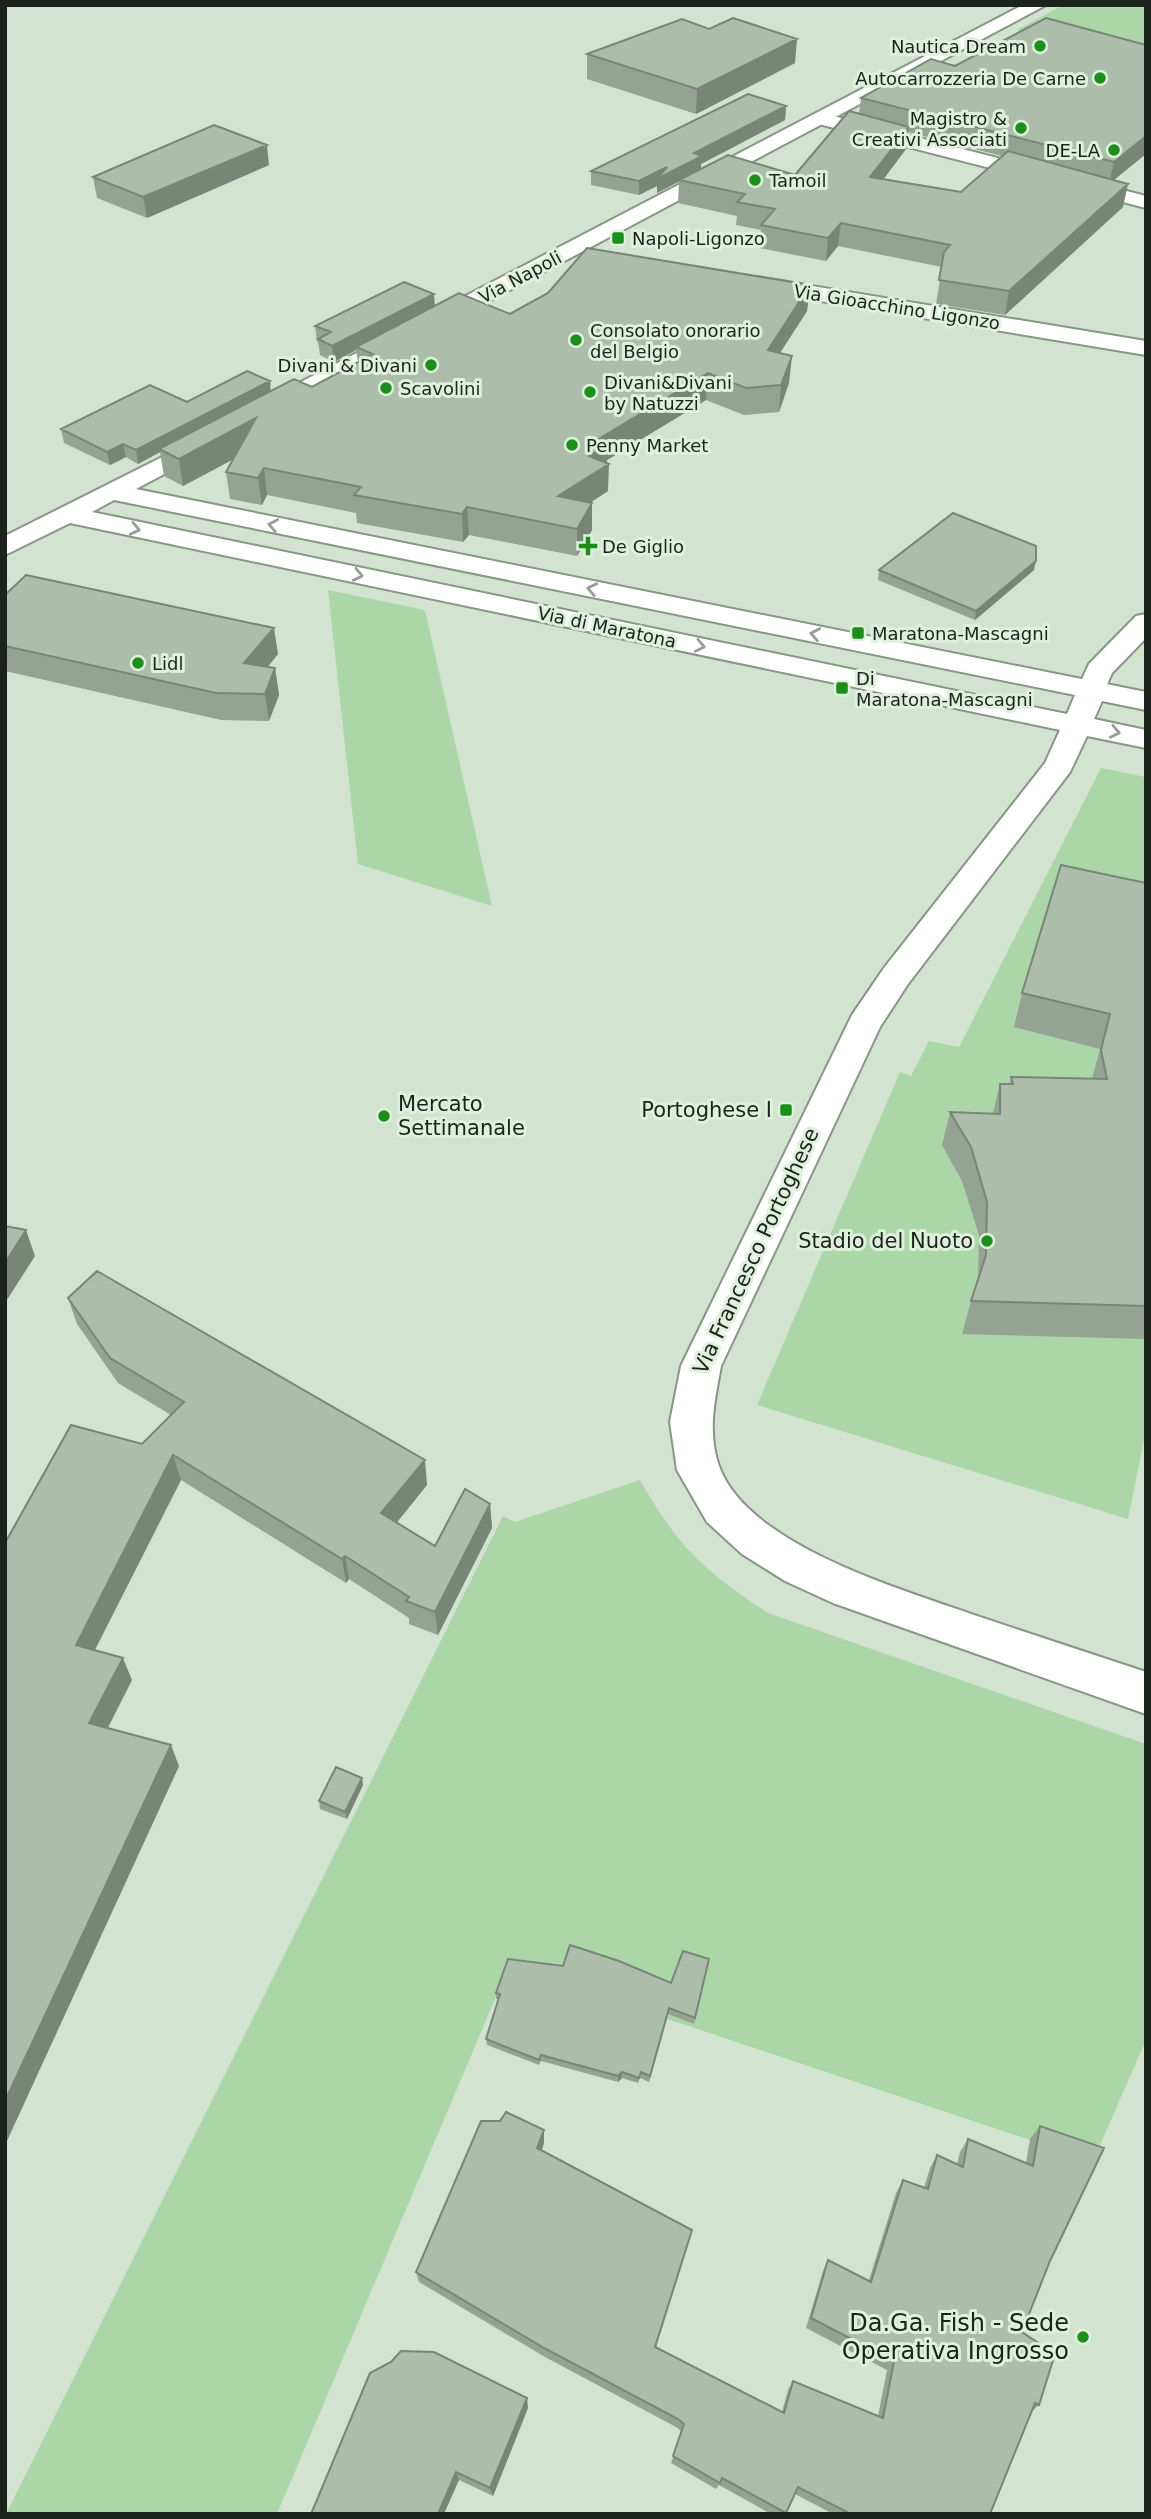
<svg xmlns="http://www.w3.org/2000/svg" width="1151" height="2519" font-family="'DejaVu Sans',sans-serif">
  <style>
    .green { fill: #abd6a7 }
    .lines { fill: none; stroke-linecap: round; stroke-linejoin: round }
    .street-casing { stroke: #869784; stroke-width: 4 }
    .secondary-casing { stroke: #869784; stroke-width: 4 }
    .street { fill: #fff; fill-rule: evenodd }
    .secondary { fill: #fff; fill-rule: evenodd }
    .wall { fill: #94a392; fill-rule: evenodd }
    .shaded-wall { fill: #788577 }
    .building { fill: #acbeaa; stroke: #788577; stroke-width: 2 }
    .oneway { stroke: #999c99 }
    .poi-dot { fill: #1b8f1a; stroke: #dff1dd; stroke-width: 2.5 }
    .labels { text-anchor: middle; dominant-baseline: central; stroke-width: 6; stroke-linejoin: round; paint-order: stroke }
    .far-poi-label { font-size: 18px; fill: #1c231c; stroke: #dff1dd; text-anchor: start }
    .far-street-label { font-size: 18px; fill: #1c231c; stroke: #dff1dd }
    .poi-label { font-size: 21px; fill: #1c231c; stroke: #dff1dd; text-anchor: end }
    .street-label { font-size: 21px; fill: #1c231c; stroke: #dff1dd }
    .near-poi-label { font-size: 24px; fill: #1c231c; stroke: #dff1dd; text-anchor: end }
  </style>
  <rect width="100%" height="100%" fill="#d2e4d0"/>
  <!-- green -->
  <path class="green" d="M 1063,5 L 1146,5 L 1146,67 L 1017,30 Z
    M 328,590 L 425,610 L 492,906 L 358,864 Z
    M 1101,768 L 1146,777 L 1146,1430 L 1128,1519 L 757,1405 L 900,1072 L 911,1076 L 929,1041 L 959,1047 Z
    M 640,1480 C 678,1547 704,1571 768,1613 L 1146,1744 L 1146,2040 L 1093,2161 L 509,1966 L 277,2514 L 6,2514 L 503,1516 L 515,1522 Z"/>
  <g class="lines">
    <!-- street casing -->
    <g class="street-casing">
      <path id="street" d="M 822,113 L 1146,196 L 1146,208 L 815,123 L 812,119 Z
        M 757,277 L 1146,341 L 1146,355 L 749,289 L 746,284 L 749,279 Z
        M 1146,614 L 1146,638 L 1112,673 L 1102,696 L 1092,699 L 1082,696 L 1077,690 L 1089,664 L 1136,616 Z"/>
    </g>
    <!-- secondary casing -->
    <g class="secondary-casing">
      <path id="secondary" d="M 1023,5 L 1046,5 L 273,416 L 255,416 L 252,411 L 255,406 Z
        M 208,434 L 217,436 L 220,441 L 217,446 L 136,489 L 1146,692 L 1146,710 L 1102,701 L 1094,719 L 1146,730 L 1146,748 L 1087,736 L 1070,772 L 908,984 L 880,1027 L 721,1366 C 715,1399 707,1432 719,1466 C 747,1545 901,1589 974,1615 C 1031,1634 1088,1653 1146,1672 L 1146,1714 L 833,1603 L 785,1581 L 742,1554 L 707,1522 L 677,1470 L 670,1422 L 681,1366 L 852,1015 L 884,968 L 1045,763 L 1060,730 L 70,523 L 5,555 L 5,536 ZM 114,500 L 1075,695 L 1067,714 L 92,512 Z"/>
    </g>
    <!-- street -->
    <use href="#street" class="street"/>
    <!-- secondary -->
    <use href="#secondary" class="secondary"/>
  </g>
  <!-- wall -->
  <path class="wall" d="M 1146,45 L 1114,180 L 1123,207 L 1005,315 L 936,304 L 942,267 L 838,246 L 826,261 L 759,248 L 761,230 L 736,225 L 737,216 L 678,203 L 679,181 L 657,193 L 657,186 L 639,195 L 591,185 L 591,171 L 786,106 L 785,120 L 701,164 L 701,169 L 795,175 L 859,114 L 861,98 L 955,66 ZM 908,132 L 1002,156 L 961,192 L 883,179 L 906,149 Z
    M 587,54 L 795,63 L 696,114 L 587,79 Z
    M 269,165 L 147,218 L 97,198 L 93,177 Z
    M 810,285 L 807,311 L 780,353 L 789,383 L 779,412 L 744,415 L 706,400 L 607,460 L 608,491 L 591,502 L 592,503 L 592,530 L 577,556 L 469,535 L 463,542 L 357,523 L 356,513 L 267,495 L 262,505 L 230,499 L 226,472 L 233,459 L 183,486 L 164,476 L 160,452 L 138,464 L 126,457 L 110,465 L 64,443 L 61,429 L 187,402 L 312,387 L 358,362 L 356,350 L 334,362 L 320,355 L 318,342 L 317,341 L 315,326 L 434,294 L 434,306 L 510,314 Z
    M 879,570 L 1034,570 L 975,620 L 878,580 Z
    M 5,595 L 278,654 L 268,667 L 275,668 L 279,695 L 269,721 L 221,720 L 5,671 Z
    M 1146,883 L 1146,1339 L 962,1334 L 971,1301 L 978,1281 L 979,1235 L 962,1181 L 942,1145 L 950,1112 L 993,1113 L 1000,1084 L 1010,1084 L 1011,1077 L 1092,1079 L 1100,1049 L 1014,1027 L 1022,993 Z
    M 68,1298 L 427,1485 L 397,1522 L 435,1546 L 490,1504 L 492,1528 L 438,1635 L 409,1624 L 409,1618 L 349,1579 L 346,1583 L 181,1480 L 95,1650 L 132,1680 L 108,1728 L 179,1766 L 5,2145 L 5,1543 L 142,1444 L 171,1415 L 118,1383 L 77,1324 Z
    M 363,1785 L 347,1819 L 320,1809 L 319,1801 Z
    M 708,1965 L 694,2024 L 668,2014 L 649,2082 L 640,2078 L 638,2083 L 622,2078 L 618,2082 L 541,2061 L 539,2065 L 487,2045 L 486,2039 L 498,1999 L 496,1999 L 496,1993 L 671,1983 Z
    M 1040,2126 L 1050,2261 L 1022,2332 L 1039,2405 L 1031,2412 L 990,2514 L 833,2514 L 795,2494 L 786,2514 L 771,2514 L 719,2485 L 716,2489 L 671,2463 L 682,2432 L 676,2427 L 545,2357 L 419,2282 L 416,2272 L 544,2143 L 542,2150 L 692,2230 L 689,2241 L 656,2347 L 782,2412 L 788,2390 L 793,2381 L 878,2416 L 887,2370 L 806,2328 L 823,2271 L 828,2260 L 869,2280 L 896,2193 L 903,2180 L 924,2188 L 930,2168 L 937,2155 L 957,2164 L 960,2152 L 968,2139 L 1026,2163 L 1030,2139 Z
    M 528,2408 L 493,2496 L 459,2480 L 311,2514 Z"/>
  <!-- shaded-wall -->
  <path class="shaded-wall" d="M 797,39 L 795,63 L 696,114 L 697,89 Z
    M 786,106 L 785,120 L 701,164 L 701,170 L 657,193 L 657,186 L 639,195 L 639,181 Z
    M 909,127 L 906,149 L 868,200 L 870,177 Z
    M 1146,136 L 1146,154 L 1109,184 L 1114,162 Z
    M 267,145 L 269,165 L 147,218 L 143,197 Z
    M 1128,184 L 1123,207 L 1005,315 L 1009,291 Z
    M 841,223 L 838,246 L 826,261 L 828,238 Z
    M 810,285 L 807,311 L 765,376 L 768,350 Z
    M 434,294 L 435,309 L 356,347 L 356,350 L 334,362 L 332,346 Z
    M 792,356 L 789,383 L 779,412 L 781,385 Z
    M 708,373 L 706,400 L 607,460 L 607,465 L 609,464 L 608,491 L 558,524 L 558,496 L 589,456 L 597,440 Z
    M 270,381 L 271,394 L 159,449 L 160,452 L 138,464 L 136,450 Z
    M 256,418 L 260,445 L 183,486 L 179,459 Z
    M 123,444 L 126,457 L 110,465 L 107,452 Z
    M 264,468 L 267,495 L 262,505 L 258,478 Z
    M 592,503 L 592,530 L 577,556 L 577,529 Z
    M 467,507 L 469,535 L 463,542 L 462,514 Z
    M 1036,561 L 1034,570 L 975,620 L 976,611 Z
    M 274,628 L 278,654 L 249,690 L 244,663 Z
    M 275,668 L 279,695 L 269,721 L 265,694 Z
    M 26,1230 L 35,1256 L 5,1303 L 5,1263 Z
    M 173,1455 L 181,1480 L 86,1667 L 76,1645 Z
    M 425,1460 L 427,1485 L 385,1537 L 381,1513 Z
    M 490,1504 L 492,1528 L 438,1635 L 435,1612 Z
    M 345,1556 L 349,1579 L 346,1583 L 342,1559 Z
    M 123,1658 L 132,1680 L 99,1744 L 89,1723 Z
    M 171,1745 L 179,1766 L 5,2145 L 5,2101 Z
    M 362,1778 L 363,1785 L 347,1819 L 345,1812 Z
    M 669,2008 L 668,2014 L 649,2082 L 650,2076 Z
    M 622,2072 L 622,2078 L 618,2082 L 618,2076 Z
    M 544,2130 L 544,2143 L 538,2161 L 537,2148 Z
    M 692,2230 L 689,2241 L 653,2356 L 655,2347 Z
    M 527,2398 L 528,2408 L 493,2496 L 490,2488 Z
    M 456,2472 L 459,2480 L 444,2514 L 438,2514 Z"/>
  <!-- building -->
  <path class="building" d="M 733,18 L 797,39 L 697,89 L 587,54 L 682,19 L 709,29 Z
    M 1046,18 L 1146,45 L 1146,136 L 1114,162 L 861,98 L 931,59 L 955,66 Z
    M 748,94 L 786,106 L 694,153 L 702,156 L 657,179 L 667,167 L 639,181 L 591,171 Z
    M 849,111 L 909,127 L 870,177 L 961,192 L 1008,151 L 1128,184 L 1009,291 L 939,280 L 944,252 L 950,245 L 841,223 L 828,238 L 761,225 L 775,209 L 737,202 L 745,194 L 679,180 L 728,155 L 795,175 Z
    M 214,125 L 267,145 L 143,197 L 93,177 Z
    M 587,248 L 810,285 L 768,350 L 792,356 L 781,385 L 746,388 L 708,373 L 597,440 L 608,444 L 589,456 L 609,464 L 558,496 L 592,503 L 577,529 L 467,507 L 462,514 L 354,495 L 361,487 L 264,468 L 258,478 L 226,472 L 256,418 L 179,459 L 159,449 L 294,379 L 312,387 L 373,354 L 356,347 L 459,293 L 510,314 L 548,293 Z
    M 404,282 L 434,294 L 332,346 L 318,339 L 331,332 L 315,326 Z
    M 247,371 L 270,381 L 136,450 L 123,444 L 107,452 L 61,429 L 150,385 L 187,402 Z
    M 953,513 L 1036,546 L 1036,561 L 976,611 L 879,570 Z
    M 26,575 L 274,628 L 244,663 L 275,668 L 265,694 L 216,693 L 5,646 L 5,595 Z
    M 1061,865 L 1146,883 L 1146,1306 L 971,1301 L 986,1255 L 987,1202 L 971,1147 L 950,1112 L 1000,1114 L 1000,1084 L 1013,1084 L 1011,1077 L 1107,1079 L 1101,1050 L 1110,1014 L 1022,993 Z
    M 5,1226 L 26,1230 L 5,1263 Z
    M 97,1271 L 425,1460 L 381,1513 L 435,1546 L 465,1489 L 490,1504 L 435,1612 L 406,1601 L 409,1597 L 345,1556 L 342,1559 L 173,1455 L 76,1645 L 123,1658 L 89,1723 L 171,1745 L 5,2101 L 5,1543 L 71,1425 L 142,1444 L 184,1402 L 110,1358 L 68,1298 Z
    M 336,1767 L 362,1778 L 345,1812 L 319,1801 Z
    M 570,1945 L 619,1961 L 671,1983 L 683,1951 L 709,1959 L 695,2018 L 669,2008 L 650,2076 L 641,2072 L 639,2078 L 622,2072 L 618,2076 L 541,2055 L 539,2060 L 486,2039 L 500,1994 L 496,1993 L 508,1959 L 563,1966 Z
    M 506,2112 L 544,2130 L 537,2148 L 692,2230 L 655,2347 L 784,2413 L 793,2381 L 883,2418 L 894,2361 L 811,2318 L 828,2260 L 871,2282 L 903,2180 L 928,2189 L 937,2155 L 963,2167 L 968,2139 L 1033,2166 L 1040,2126 L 1104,2148 L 1050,2261 L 1022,2332 L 1055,2354 L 1039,2405 L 1035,2403 L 990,2514 L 851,2514 L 798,2487 L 786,2513 L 722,2478 L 720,2483 L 673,2456 L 684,2424 L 678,2419 L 544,2348 L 416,2272 L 481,2121 L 500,2121 Z
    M 401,2351 L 434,2352 L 527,2398 L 490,2488 L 456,2472 L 438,2514 L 311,2514 L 370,2373 L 391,2362 Z"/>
  <!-- one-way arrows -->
  <defs><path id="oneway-chevron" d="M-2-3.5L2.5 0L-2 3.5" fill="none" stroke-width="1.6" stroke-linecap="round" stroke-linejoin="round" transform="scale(1.75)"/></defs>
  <g class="oneway">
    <use href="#oneway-chevron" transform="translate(273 525) rotate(-169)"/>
    <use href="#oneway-chevron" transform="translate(135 529) rotate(12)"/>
    <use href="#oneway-chevron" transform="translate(358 575) rotate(12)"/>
    <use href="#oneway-chevron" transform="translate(592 589) rotate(-168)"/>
    <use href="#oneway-chevron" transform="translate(815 634) rotate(-169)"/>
    <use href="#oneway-chevron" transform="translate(700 646) rotate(12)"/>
    <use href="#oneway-chevron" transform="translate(1115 732) rotate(12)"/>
  </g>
  <!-- markers -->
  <g class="poi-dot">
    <circle cx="1040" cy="46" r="7"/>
    <circle cx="1100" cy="78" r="7"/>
    <circle cx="1021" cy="128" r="7"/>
    <circle cx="1114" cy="150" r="7"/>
    <circle cx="755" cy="180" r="7"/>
    <rect x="611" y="231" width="14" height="14" rx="3.5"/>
    <circle cx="576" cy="340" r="7"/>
    <circle cx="431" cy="365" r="7"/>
    <circle cx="386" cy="388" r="7"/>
    <circle cx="590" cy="392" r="7"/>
    <circle cx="572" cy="445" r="7"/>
    <path d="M584.5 535.5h7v7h7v7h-7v7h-7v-7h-7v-7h7z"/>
    <rect x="851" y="626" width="14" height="14" rx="3.5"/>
    <circle cx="138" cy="663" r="7"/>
    <rect x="835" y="681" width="14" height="14" rx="3.5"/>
    <rect x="779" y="1103" width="14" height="14" rx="3.5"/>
    <circle cx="384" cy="1116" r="7"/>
    <circle cx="987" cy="1241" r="7"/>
    <circle cx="1083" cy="2337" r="7"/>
  </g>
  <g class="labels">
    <!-- far-poi labels -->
    <g class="far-poi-label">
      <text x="1026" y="46" text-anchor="end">Nautica Dream</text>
      <text x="1086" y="78" text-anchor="end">Autocarrozzeria De Carne</text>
      <text x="1007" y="118" text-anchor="end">Magistro &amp;<tspan x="1007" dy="21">Creativi Associati</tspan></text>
      <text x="1100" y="150" text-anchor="end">DE-LA</text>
      <text x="769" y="180">Tamoil</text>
      <text x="632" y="238">Napoli-Ligonzo</text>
      <text x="590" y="330">Consolato onorario<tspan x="590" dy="21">del Belgio</tspan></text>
      <text x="417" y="365" text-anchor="end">Divani &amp; Divani</text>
      <text x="604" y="382">Divani&amp;Divani<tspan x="604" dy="21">by Natuzzi</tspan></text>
      <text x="400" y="388">Scavolini</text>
      <text x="586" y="445">Penny Market</text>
      <text x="602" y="546">De Giglio</text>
      <text x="872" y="633">Maratona-Mascagni</text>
      <text x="152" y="663">Lidl</text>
      <text x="856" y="678">Di<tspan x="856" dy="21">Maratona-Mascagni</tspan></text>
    </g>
    <!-- far-street labels -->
    <g class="far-street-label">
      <text transform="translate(520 277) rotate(-28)">Via Napoli</text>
      <text transform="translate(897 307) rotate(9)">Via Gioacchino Ligonzo</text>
      <text transform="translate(607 627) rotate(12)">Via di Maratona</text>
    </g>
    <!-- poi labels -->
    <g class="poi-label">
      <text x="398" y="1104" text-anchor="start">Mercato<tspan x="398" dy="24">Settimanale</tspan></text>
      <text x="772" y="1110">Portoghese I</text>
      <text x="973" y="1241">Stadio del Nuoto</text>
    </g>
    <!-- street labels -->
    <g class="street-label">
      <text transform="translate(756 1251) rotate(-65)">Via Francesco Portoghese</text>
    </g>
    <!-- near-poi labels -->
    <g class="near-poi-label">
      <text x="1069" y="2323">Da.Ga. Fish - Sede<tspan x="1069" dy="28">Operativa Ingrosso</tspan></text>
    </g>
  </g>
  <!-- border -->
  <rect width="1151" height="2519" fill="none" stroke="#1c231c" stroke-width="14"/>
</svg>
